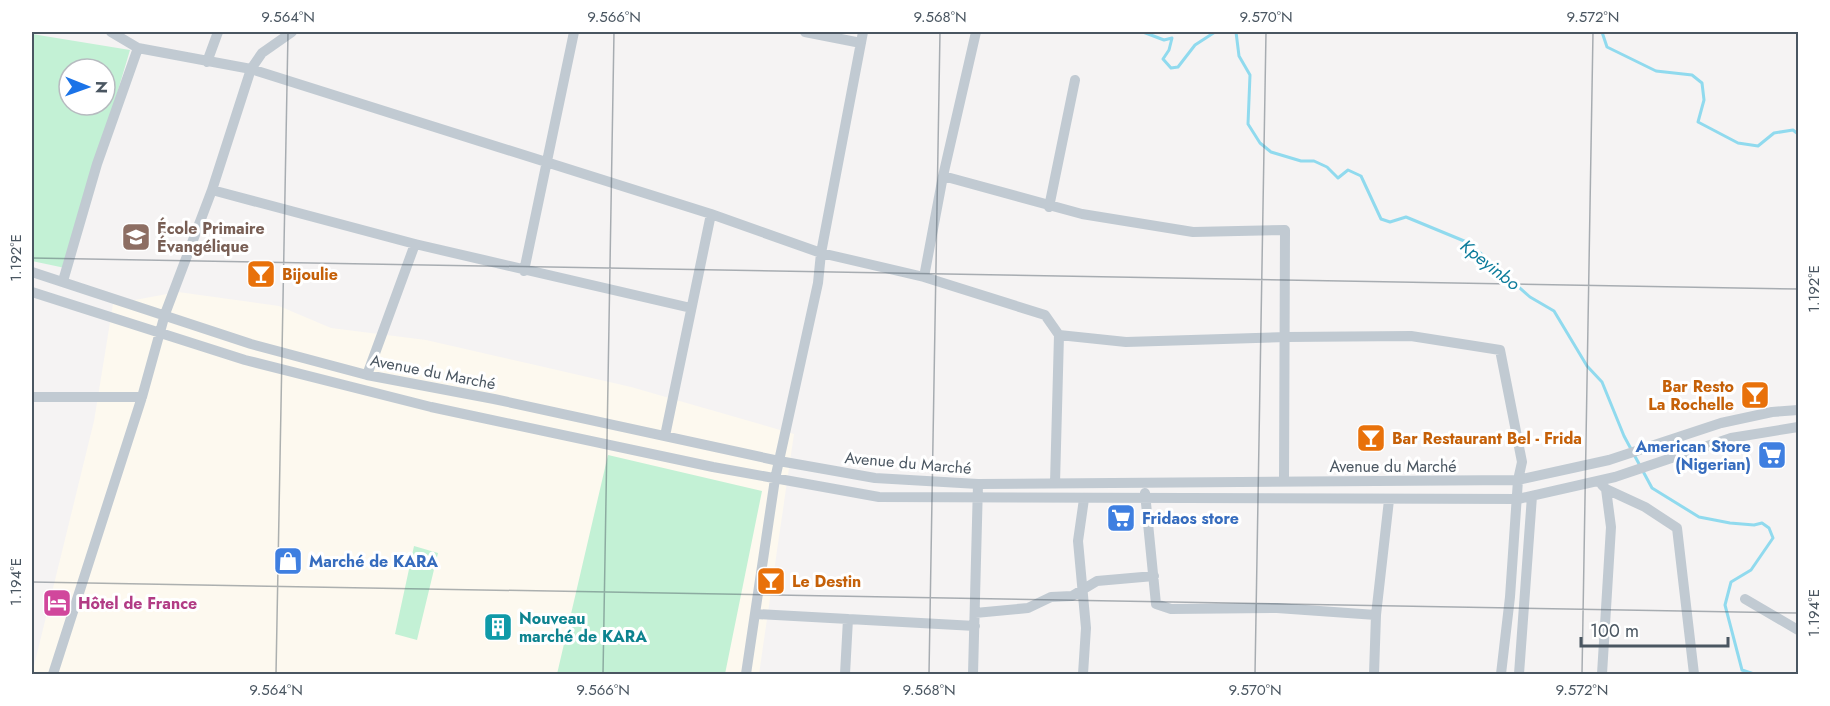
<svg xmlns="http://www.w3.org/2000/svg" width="1830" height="706" font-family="Jost,sans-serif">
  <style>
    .commercial { fill: #fdf9ef }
    .green { fill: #c3f1d5; fill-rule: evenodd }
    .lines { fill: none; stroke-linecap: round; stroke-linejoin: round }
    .stream { stroke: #90daee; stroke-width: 3 }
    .street { stroke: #c1cad2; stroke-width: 10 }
    .ticks { fill: none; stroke: #4a5661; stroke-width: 1.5; stroke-opacity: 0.45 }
    .labels { text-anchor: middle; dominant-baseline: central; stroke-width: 6; stroke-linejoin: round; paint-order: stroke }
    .education-label { font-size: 16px; font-weight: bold; fill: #785e54; stroke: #fff; text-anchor: start }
    .food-label { font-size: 16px; font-weight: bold; fill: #c56008; stroke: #fff; text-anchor: start }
    .street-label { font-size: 16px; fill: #4a5661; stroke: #fff }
    .shop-label { font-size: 16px; font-weight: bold; fill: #366cbe; stroke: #fff; text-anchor: start }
    .hotel-label { font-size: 16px; font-weight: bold; fill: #b23c85; stroke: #fff; text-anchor: start }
    .culture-label { font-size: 16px; font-weight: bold; fill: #0d838f; stroke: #fff; text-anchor: start }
    .water-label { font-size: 18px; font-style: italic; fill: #0c7c9b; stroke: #fff }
    .neatline { fill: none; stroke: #4a5661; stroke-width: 2 }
    .ticks-label { font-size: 15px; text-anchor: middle; fill: #4a5661 }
  </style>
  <rect width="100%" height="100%" fill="#f5f3f3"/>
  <!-- commercial -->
  <path class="commercial" d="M 178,292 L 279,306 L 331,328 L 426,340 L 631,387 L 794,434 L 759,674 L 32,674 L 94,421 L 113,304 Z"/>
  <!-- green -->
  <path class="green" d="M 32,34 L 130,50 L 65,268 L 32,261 ZM 69,69 L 105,69 L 105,105 L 69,105 Z
    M 608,455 L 762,491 L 725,674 L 557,674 Z
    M 414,546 L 438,553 L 417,640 L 395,634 Z"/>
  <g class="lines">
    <!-- stream -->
    <path class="stream" d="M 1143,32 L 1164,40 L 1172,38 L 1169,50 L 1163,59 L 1171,68 L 1178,67 L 1195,45 L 1215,32
      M 1236,32 L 1239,56 L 1250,75 L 1248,124 L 1260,143 L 1271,152 L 1301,161 L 1314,161 L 1327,167 L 1338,178 L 1348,170 L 1361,176 L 1381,219 L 1390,222 L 1406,217 L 1469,243 L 1530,297 L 1554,311 L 1587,366 L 1602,382 L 1624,436 L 1652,488 L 1699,517 L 1730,523 L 1754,525 L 1762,523 L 1769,528 L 1773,538 L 1751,570 L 1731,582 L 1725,605 L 1742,670 L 1754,674
      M 1602,32 L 1607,47 L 1656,71 L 1692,75 L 1702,83 L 1704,100 L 1698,122 L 1738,143 L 1758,146 L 1774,133 L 1793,130 L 1798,134"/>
    <!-- street -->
    <path class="street" d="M 805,32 L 861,43
      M 138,48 L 251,69 L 711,214 L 821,253 L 924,277 L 1045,315 L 1059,335 L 1055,483
      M 207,62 L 218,32
      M 943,176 L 1082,214 L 1193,232 L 1285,230 L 1284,481
      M 212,190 L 415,244 L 691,308
      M 1049,207 L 1075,80
      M 524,271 L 574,32
      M 32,272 L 251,344 L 367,375 L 494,399 L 779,461 L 875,478 L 978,484 L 1518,480 L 1609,460 L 1721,423 L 1772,412 L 1798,410
      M 924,277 L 943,176 L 976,32
      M 63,281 L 97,164 L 138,48 L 111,32
      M 32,292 L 245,360 L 431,407 L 713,467 L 879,497 L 1518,499 L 1615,477 L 1731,438 L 1798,427
      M 1059,335 L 1126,342 L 1287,337 L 1411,336 L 1500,350 L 1522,462 L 1518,480 L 1510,597 L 1501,674
      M 367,375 L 415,244
      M 32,397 L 142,397
      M 665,436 L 711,214
      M 1602,485 L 1606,489 L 1611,527 L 1602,674
      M 1606,489 L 1645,507 L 1677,528 L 1694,674
      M 1145,493 L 1156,604 L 1171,609 L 1277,608 L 1376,615
      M 1745,599 L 1798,630
      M 975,613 L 1028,608 L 1051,597 L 1072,596 L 1097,581 L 1154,576
      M 756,614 L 975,626
      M 53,674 L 142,397 L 165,314 L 212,190 L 251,69 L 262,53 L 292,32
      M 746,674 L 775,479 L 818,283 L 821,253 L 863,32
      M 845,674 L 848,619
      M 973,674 L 978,484
      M 1083,674 L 1086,628 L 1078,541 L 1084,499
      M 1374,674 L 1376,615 L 1389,500
      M 1519,674 L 1532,496"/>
  </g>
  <!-- ticks -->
  <path class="ticks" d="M 32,258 L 1798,289M 32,582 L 1798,613M 276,674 L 288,32M 603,674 L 614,32M 929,674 L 940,32M 1255,674 L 1266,32M 1582,674 L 1593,32"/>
  <!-- icons -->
  <defs>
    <g id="school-square" transform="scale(1.5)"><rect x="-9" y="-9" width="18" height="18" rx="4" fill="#8d6e63" stroke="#fff"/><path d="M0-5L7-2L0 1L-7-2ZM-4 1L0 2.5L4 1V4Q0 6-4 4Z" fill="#fff"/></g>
    <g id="bar-square" transform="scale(1.5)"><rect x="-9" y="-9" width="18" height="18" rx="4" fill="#e8710a" stroke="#fff"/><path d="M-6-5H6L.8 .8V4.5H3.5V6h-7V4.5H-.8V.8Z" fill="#fff"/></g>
    <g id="supermarket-square" transform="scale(1.5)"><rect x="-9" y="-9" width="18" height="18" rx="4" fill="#3f7fe0" stroke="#fff"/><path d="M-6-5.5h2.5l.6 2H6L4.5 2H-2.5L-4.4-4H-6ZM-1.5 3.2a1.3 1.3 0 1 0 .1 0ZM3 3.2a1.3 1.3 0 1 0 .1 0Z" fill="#fff"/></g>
    <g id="shop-square" transform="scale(1.5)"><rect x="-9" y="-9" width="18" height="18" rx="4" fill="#3f7fe0" stroke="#fff"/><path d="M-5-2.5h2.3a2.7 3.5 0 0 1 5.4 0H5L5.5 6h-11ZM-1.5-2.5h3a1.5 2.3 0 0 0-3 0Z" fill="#fff"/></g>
    <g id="hotel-square" transform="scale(1.5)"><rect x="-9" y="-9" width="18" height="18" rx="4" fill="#d1479c" stroke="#fff"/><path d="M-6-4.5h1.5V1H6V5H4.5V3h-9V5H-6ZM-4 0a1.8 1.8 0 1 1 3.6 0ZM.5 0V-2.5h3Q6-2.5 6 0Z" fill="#fff"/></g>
    <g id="building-square" transform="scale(1.5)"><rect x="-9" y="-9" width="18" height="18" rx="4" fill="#0f9aa8" stroke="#fff"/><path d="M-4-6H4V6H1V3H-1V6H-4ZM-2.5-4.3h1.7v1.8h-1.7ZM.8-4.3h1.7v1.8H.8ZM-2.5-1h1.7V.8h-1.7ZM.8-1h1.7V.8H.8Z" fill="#fff"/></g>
  </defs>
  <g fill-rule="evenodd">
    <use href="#school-square" x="136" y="237"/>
    <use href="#bar-square" x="261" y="274"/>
    <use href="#bar-square" x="1755" y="395"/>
    <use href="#bar-square" x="1371" y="438"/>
    <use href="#supermarket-square" x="1772" y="455"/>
    <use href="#supermarket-square" x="1121" y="518"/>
    <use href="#shop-square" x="288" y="561"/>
    <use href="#bar-square" x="771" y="581"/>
    <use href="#hotel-square" x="57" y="603"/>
    <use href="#building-square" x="498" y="627"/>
  </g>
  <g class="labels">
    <!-- education labels -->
    <g class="education-label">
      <text x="157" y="228">École Primaire<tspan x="157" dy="18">Évangélique</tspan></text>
    </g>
    <!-- food labels -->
    <g class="food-label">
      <text x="282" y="274">Bijoulie</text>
      <text x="1734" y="386" text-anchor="end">Bar Resto<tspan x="1734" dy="18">La Rochelle</tspan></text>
      <text x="1392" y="438">Bar Restaurant Bel - Frida</text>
      <text x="792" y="581">Le Destin</text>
    </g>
    <!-- street labels -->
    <g class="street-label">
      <text transform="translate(433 372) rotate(11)">Avenue du Marché</text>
      <text transform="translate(908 463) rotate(5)">Avenue du Marché</text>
      <text x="1393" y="466">Avenue du Marché</text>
    </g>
    <!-- shop labels -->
    <g class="shop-label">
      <text x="1751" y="446" text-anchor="end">American Store<tspan x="1751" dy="18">(Nigerian)</tspan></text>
      <text x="1142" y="518">Fridaos store</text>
      <text x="309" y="561">Marché de KARA</text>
    </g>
    <!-- hotel labels -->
    <g class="hotel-label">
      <text x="78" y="603">Hôtel de France</text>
    </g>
    <!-- culture labels -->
    <g class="culture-label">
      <text x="519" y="618">Nouveau<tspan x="519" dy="18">marché de KARA</tspan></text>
    </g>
    <!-- water labels -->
    <g class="water-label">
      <text transform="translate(1490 265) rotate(38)">Kpeyinbo</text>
    </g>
  </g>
  <!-- border -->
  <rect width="1830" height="706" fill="none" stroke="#ffffff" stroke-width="66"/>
  <!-- north arrow -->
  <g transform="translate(87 87) rotate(91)"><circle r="28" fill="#ffffff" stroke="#b7bbc0" stroke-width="1.5"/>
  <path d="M0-4.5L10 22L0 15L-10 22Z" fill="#1a73e8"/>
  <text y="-9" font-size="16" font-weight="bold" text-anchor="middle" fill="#4a5661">N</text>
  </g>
  <!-- scale -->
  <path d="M1581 637v9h147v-9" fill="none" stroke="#4a5661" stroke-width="3"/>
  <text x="1590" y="637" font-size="18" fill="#4a5661" stroke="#ffffff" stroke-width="4.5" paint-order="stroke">100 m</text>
  <rect x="33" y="33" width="1764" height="640" class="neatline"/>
  <g class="ticks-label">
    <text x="288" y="22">9.564°N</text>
    <text x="614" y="22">9.566°N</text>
    <text x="940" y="22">9.568°N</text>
    <text x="1266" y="22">9.570°N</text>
    <text x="1593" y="22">9.572°N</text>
    <text transform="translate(16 258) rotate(-90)" y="5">1.192°E</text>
    <text transform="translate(1814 289) rotate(-90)" y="5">1.192°E</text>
    <text transform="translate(16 582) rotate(-90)" y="5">1.194°E</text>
    <text transform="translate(1814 613) rotate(-90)" y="5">1.194°E</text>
    <text x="276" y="695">9.564°N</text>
    <text x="603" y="695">9.566°N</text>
    <text x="929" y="695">9.568°N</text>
    <text x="1255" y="695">9.570°N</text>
    <text x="1582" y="695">9.572°N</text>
  </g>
</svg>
